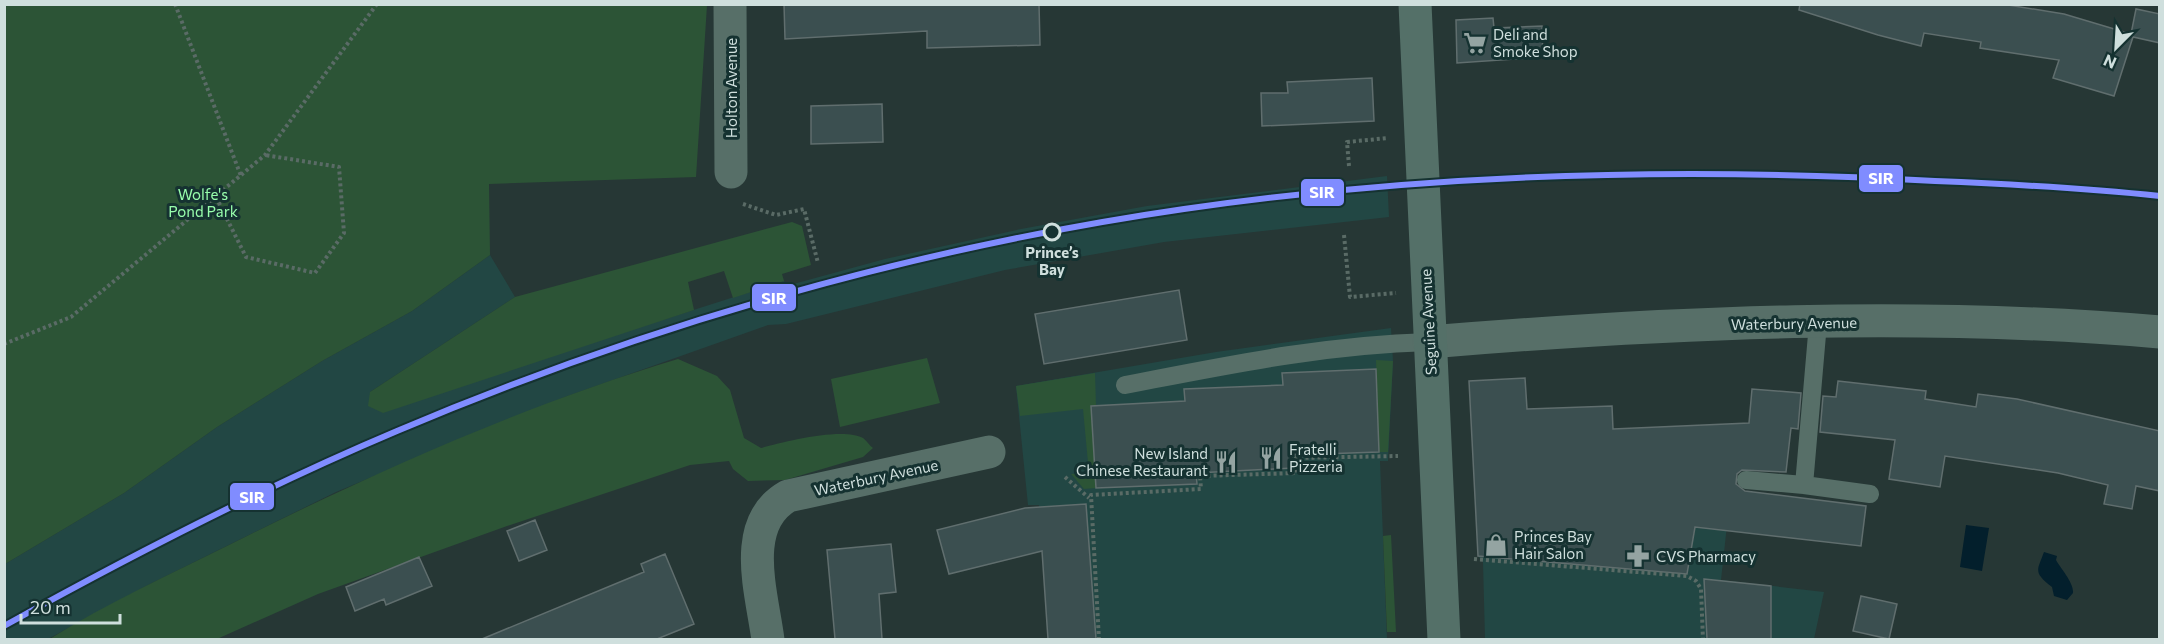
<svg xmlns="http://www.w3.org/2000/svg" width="2164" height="644" font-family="Commissioner,sans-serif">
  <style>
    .built { fill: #224744 }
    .green { fill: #2c5436 }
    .water { fill: #031f2c }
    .building { fill: #3b4f50; stroke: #606e6e; stroke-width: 1.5 }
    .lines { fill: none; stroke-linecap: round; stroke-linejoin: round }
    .path { stroke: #5a6b66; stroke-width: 4; stroke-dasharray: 3 3; stroke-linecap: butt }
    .lane { stroke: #576f68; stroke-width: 18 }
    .street { stroke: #576f68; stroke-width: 33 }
    .secondary { stroke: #547068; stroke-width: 33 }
    .metro-1-casing { stroke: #153231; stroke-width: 10 }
    .metro-1 { stroke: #808cff; stroke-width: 6 }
    .stop-dot { fill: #153231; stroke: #cfdfdd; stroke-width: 3 }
    .labels { text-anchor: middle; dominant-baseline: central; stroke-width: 6; stroke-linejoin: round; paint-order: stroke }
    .poi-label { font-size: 15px; fill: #cfdfdd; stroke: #153231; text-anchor: start }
    .street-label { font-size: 15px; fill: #cfdfdd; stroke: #153231 }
    .park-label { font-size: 15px; fill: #98feac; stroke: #153231 }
    .stop-label { font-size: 15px; font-weight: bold; fill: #cfdfdd; stroke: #153231 }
    .line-badge { stroke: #153231; stroke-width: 2 }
    .badge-label { font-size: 16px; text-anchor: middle; font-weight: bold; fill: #fff }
  </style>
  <rect width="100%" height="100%" fill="#263735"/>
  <!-- built -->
  <path class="built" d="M 1387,176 L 1389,217 L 1164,242 L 1005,270 L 786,324 L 768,325 L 565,397 L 336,492 L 152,583 L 48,639 L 5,640 L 5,564 L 124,493 L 217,427 L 322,361 L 412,311 L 490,255 L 515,297 L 370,392 L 546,357 L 784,281 L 786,286 L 885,259 L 1021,229 L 1147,206 Z
    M 1391,328 L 1393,361 L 1388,461 L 1380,461 L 1387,639 L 1048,639 L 1039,505 L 1028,505 L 1016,386 L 1216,352 Z
    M 1734,461 L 1721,580 L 1824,592 L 1814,639 L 1485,639 L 1483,562 L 1478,556 L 1474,481 Z"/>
  <!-- green -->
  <path class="green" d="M 5,4 L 707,5 L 696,177 L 489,184 L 490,255 L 412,311 L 322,361 L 217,427 L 124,493 L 5,564 Z
    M 792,222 L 802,226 L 811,265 L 782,274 L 784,281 L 733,298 L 724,271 L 688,282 L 694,310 L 383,413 L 368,406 L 370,392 L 515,297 Z
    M 927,358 L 940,403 L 840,427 L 831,379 Z
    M 678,359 L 717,376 L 730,390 L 744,438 L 761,448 C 784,442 842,427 863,438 C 866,440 870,446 873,448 L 863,457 L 785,480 L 748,481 L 733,469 L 729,461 L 690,465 L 507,526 L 318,594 L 217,639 L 48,640 C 107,603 171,574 233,543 C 377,471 525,405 678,359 Z
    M 1376,360 L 1393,361 L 1388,452 L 1379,452 Z
    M 1095,373 L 1096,406 L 1091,406 L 1096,488 L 1084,489 L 1071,474 L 1089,473 L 1083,409 L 1020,416 L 1016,386 Z
    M 1391,535 L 1396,632 L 1387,632 L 1383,536 Z"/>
  <!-- water -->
  <path class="water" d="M 1966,525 L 1989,528 L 1982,571 L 1960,567 Z
    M 2044,552 L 2057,556 L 2056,560 C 2061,569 2074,583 2073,593 L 2067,600 L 2054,596 L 2052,587 C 2033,572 2037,571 2044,552 Z"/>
  <!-- building -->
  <path class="building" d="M 784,4 L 1039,4 L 1040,45 L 927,48 L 927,31 L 785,39 Z
    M 1800,4 L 2002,4 L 2064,14 L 2131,34 L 2136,9 L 2160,14 L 2160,43 L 2133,37 L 2114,96 L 2053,78 L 2059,60 L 1980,48 L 1981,42 L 1924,33 L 1921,46 L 1878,35 L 1799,10 Z
    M 1493,18 L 1494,28 L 1542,26 L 1543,57 L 1457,63 L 1456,20 Z
    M 1372,78 L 1374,121 L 1262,126 L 1261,93 L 1288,93 L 1287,82 Z
    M 882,104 L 883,142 L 811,144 L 811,106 Z
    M 1179,290 L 1187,340 L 1044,364 L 1035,314 Z
    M 1376,369 L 1379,452 L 1292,455 L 1293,468 L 1196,473 L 1197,484 L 1096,488 L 1091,406 L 1185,401 L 1184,389 L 1283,385 L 1282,373 Z
    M 1525,378 L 1527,409 L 1612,406 L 1613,429 L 1749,423 L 1752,389 L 1801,393 L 1798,429 L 1791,428 L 1786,472 L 1742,470 L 1737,474 L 1736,484 L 1745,491 L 1866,506 L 1861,546 L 1695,527 L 1687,574 L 1478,556 L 1469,381 Z
    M 1838,381 L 1926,391 L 1925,399 L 1976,407 L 1978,394 L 2017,399 L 2160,431 L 2160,491 L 2136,486 L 2132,509 L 2104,504 L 2108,485 L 2058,473 L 1945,456 L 1940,487 L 1889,479 L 1895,440 L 1820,432 L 1823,396 L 1836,397 Z
    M 1086,504 L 1096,639 L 1048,639 L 1042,551 L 949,574 L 937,530 L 1025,508 Z
    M 535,520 L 547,550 L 519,561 L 507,531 Z
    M 891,544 L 896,592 L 879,594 L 882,639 L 835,639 L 827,550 Z
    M 665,554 L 694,624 L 657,639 L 482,639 L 644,572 L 641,564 Z
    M 419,557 L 432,586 L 386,605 L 384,599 L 355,611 L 346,587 Z
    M 1704,579 L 1771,586 L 1771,639 L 1707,639 Z
    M 1861,596 L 1897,604 L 1889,639 L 1853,631 Z"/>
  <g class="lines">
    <!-- path -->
    <path class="path" d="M 175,4 L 241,176
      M 1349,166 L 1347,142 L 1388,138
      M 216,197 L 246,257 L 315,273 L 344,233 L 339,167 L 265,155
      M 743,204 L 776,215 L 804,209 L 818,263
      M 1344,235 L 1350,297 L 1396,293
      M 4,344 L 71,317 L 265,155 L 377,4
      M 1065,477 L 1089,498
      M 1474,559 L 1687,576 L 1696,581 L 1701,589 L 1703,640
      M 1099,640 L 1091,495 L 1201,489 L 1200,476 L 1297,473 L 1296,458 L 1398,456"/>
    <!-- lane -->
    <path class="lane" d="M 1125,385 C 1229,365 1323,345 1429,342
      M 1746,480 L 1804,485 L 1818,323
      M 1804,485 L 1870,494"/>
    <!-- street -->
    <path class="street" d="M 730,4 L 731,172
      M 1429,342 C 1671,322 1917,311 2160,332
      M 768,640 C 762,593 739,524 788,496 L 989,452"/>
    <!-- secondary -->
    <path class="secondary" d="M 1415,4 L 1444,640"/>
    <!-- metro-1 casing -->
    <g class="metro-1-casing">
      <path id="metro-1" d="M 4,626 C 132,555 262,488 397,431 C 647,325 915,248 1184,209 C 1432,173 1685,167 1935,181 C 2010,184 2085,188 2160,196"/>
    </g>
    <!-- metro-1 -->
    <use href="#metro-1" class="metro-1"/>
  </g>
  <!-- icons -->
  <defs>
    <g id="supermarket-bare" transform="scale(1.8)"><path d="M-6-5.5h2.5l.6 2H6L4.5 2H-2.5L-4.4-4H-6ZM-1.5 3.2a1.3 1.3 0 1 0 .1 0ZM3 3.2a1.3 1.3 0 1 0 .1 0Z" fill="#94a4a2" stroke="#153231" stroke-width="2.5" paint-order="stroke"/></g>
    <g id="restaurant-bare" transform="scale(1.8)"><path d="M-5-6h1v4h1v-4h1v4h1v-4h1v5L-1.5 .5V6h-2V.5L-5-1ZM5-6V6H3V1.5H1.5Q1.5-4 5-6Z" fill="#94a4a2" stroke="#153231" stroke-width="2.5" paint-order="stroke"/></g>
    <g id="shop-bare" transform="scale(1.8)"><path d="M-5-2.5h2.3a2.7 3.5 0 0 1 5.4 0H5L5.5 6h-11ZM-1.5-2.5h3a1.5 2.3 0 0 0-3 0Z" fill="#94a4a2" stroke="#153231" stroke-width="2.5" paint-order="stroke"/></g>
    <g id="pharmacy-bare" transform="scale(1.8)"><path d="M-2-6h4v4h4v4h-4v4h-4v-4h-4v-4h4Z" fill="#94a4a2" stroke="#153231" stroke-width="2.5" paint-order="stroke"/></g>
  </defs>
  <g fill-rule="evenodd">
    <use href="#supermarket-bare" x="1475" y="43"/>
    <use href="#restaurant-bare" x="1271" y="458"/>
    <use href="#restaurant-bare" x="1226" y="462"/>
    <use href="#shop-bare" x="1496" y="545"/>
    <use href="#pharmacy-bare" x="1638" y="556"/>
  </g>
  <!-- markers -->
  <circle class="stop-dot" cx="1052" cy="232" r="8"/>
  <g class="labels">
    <!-- poi labels -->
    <g class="poi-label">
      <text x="1493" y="34">Deli and<tspan x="1493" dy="17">Smoke Shop</tspan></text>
      <text x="1289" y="449">Fratelli<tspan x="1289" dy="17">Pizzeria</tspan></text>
      <text x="1208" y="453" text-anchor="end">New Island<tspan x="1208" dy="17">Chinese Restaurant</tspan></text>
      <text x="1514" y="536">Princes Bay<tspan x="1514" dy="17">Hair Salon</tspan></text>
      <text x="1656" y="556">CVS Pharmacy</text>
    </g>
    <!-- street labels -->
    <g class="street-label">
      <text transform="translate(731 88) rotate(-90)">Holton Avenue</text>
      <text transform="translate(1428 322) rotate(-93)">Seguine Avenue</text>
      <text transform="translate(1794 323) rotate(-1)">Waterbury Avenue</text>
      <text transform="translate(876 477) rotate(-12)">Waterbury Avenue</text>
    </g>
    <!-- park labels -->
    <g class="park-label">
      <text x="203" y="194">Wolfe's<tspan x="203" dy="17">Pond Park</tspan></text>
    </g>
    <!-- stop labels -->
    <g class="stop-label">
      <text x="1052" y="252">Prince’s<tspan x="1052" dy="17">Bay</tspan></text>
    </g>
  </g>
  <g class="line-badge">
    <rect x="1858" y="164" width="46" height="29" rx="6" fill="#808cff"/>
    <rect x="1300" y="178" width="45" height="29" rx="6" fill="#808cff"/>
    <rect x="751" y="283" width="46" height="29" rx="6" fill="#808cff"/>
    <rect x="229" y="482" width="46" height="29" rx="6" fill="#808cff"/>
  </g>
  <g class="badge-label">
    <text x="1881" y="184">SIR</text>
    <text x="1322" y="198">SIR</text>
    <text x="774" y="304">SIR</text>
    <text x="252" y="503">SIR</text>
  </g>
  <!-- border -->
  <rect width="2164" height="644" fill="none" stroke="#cfdfdd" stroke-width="12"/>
  <!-- north arrow -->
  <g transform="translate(2116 48) rotate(204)" stroke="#153231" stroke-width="4.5" paint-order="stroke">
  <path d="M0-4.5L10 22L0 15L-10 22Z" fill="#cfdfdd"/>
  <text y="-9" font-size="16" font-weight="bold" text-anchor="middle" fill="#cfdfdd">N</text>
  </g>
  <!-- scale -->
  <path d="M21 614v9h99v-9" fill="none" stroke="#cfdfdd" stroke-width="3"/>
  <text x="30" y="614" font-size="18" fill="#cfdfdd" stroke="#153231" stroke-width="4.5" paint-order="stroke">20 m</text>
</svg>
